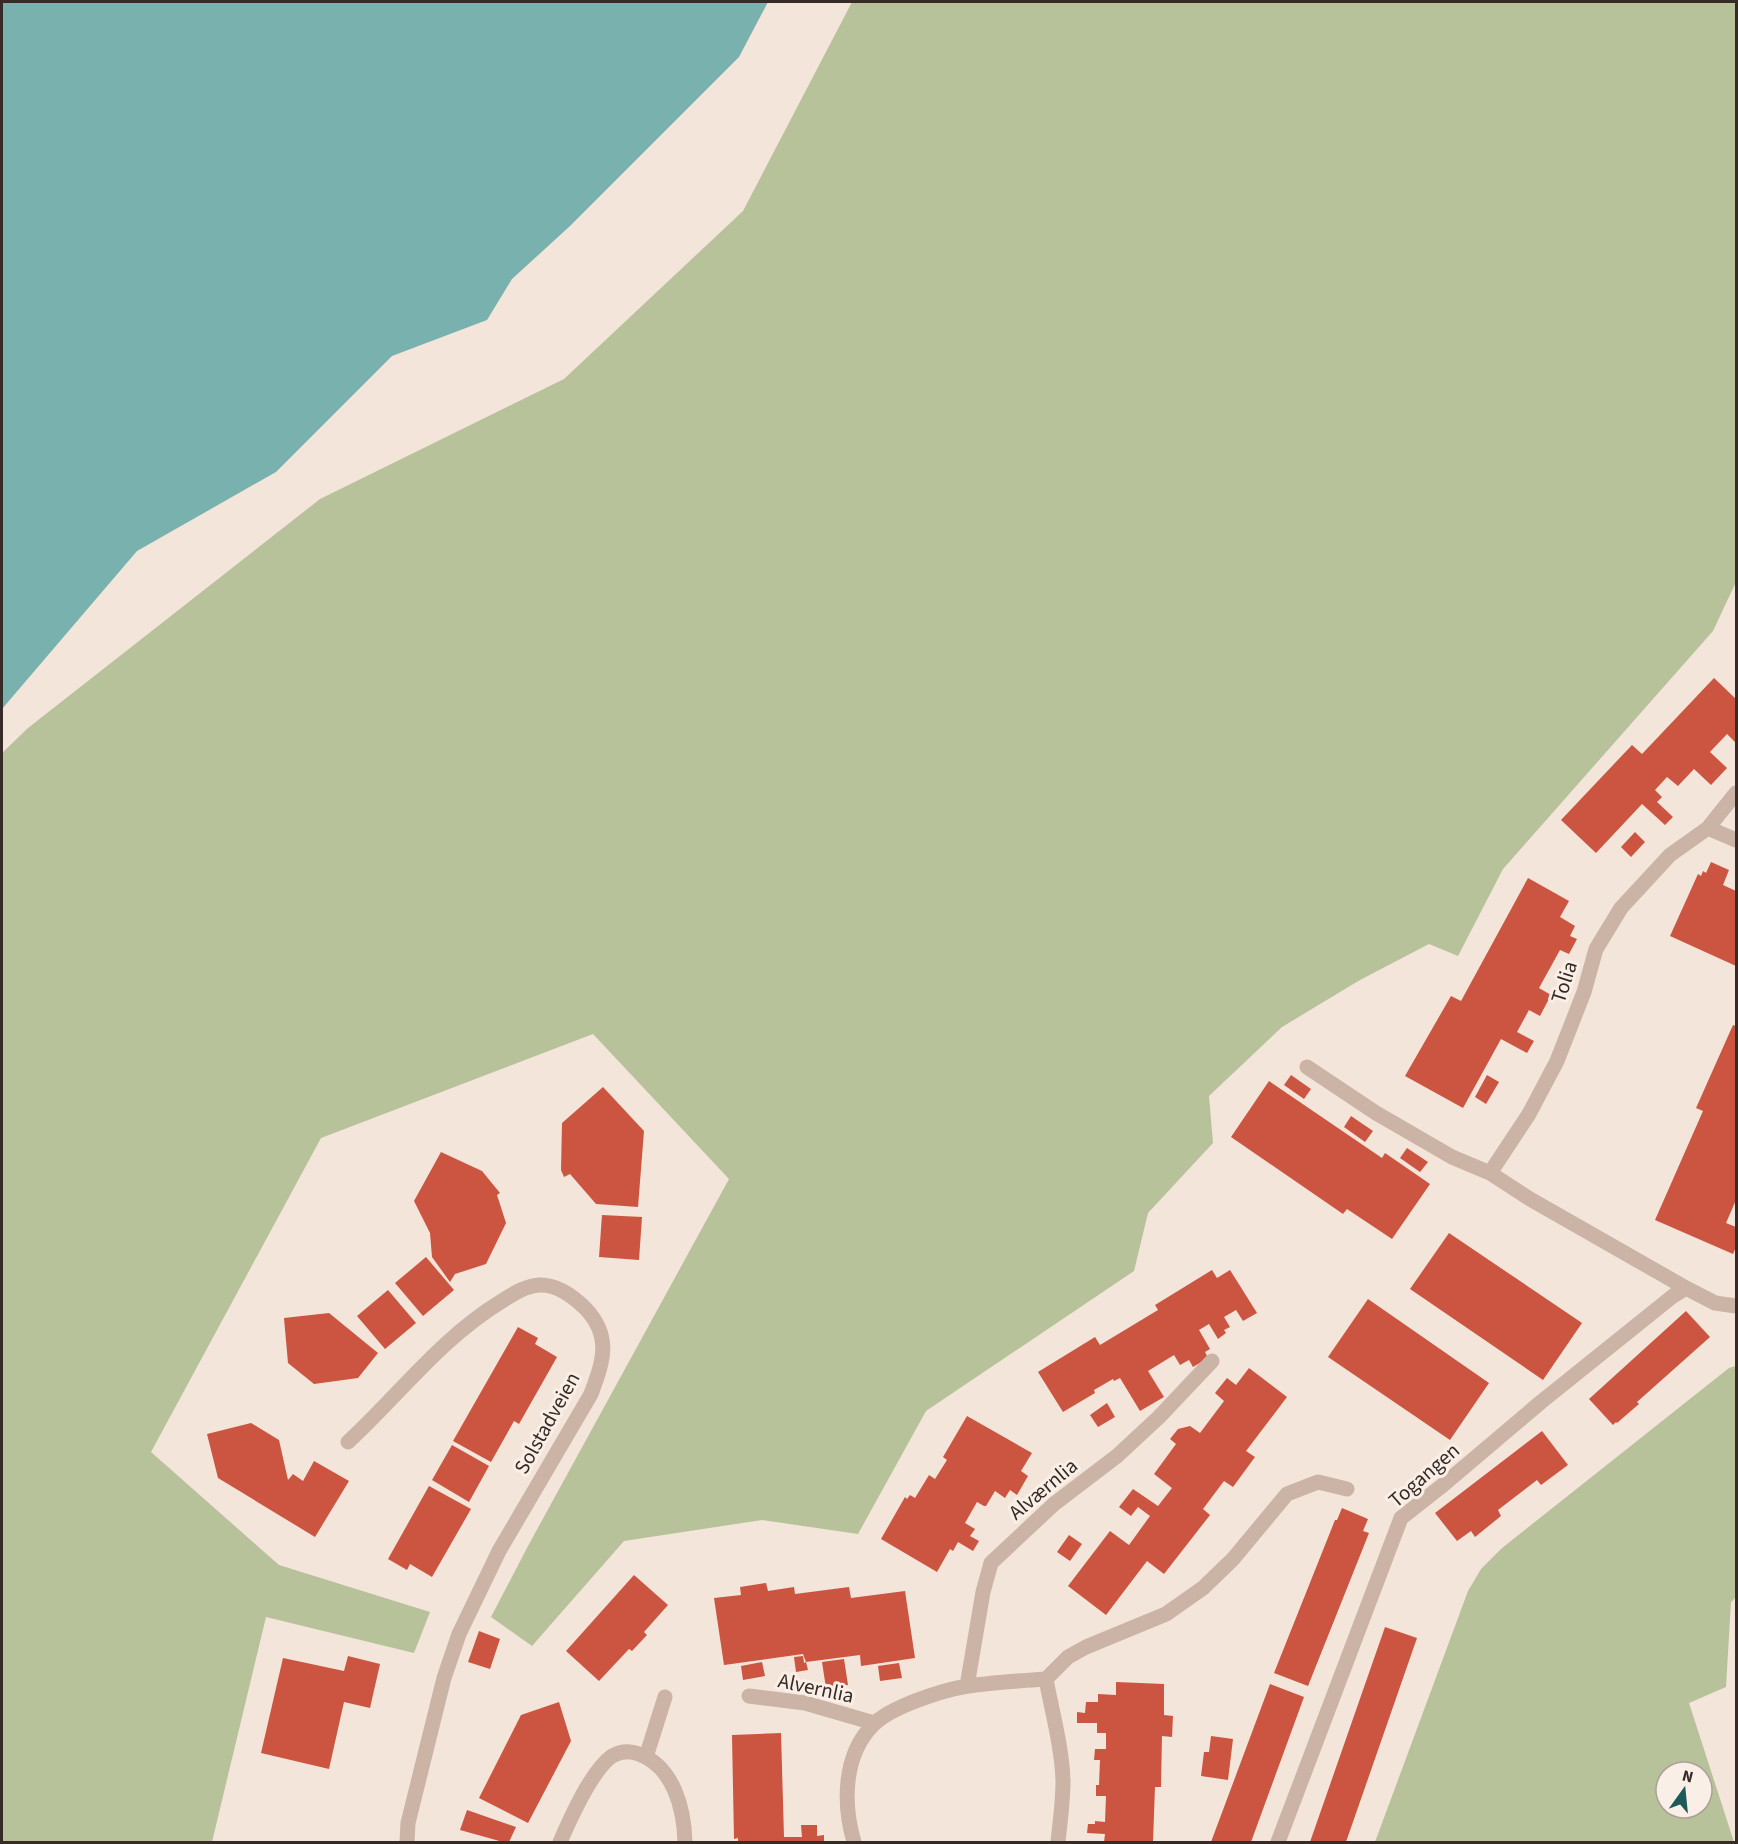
<svg xmlns="http://www.w3.org/2000/svg" width="1738" height="1844" font-family="'Source Sans 3',sans-serif">
  <style>
    .green { fill: #b8c29a; fill-rule: evenodd }
    .water { fill: #78b1ae }
    .building { fill: #cb5540 }
    .lines { fill: none; stroke-linecap: round; stroke-linejoin: round }
    .minor { stroke: #cbb3a6; stroke-width: 15 }
    .labels { text-anchor: middle; dominant-baseline: central; stroke-width: 6; stroke-linejoin: round; paint-order: stroke }
    .street-label { font-size: 21px; fill: #372b27; stroke: #faefe7 }
  </style>
  <rect width="100%" height="100%" fill="#f3e5da"/>
  <!-- green -->
  <path class="green" d="M 852,2 L 1736,2 L 1736,582 L 1713,631 L 1503,869 L 1458,956 L 1429,944 L 1360,980 L 1282,1027 L 1209,1096 L 1213,1143 L 1148,1213 L 1134,1271 L 926,1411 L 858,1534 L 762,1520 L 624,1541 L 532,1646 L 491,1617 L 528,1546 L 729,1179 L 593,1034 L 321,1138 L 151,1452 L 279,1565 L 430,1612 L 414,1653 L 266,1617 L 212,1842 L 2,1842 L 2,753 L 28,728 L 320,499 L 564,379 L 743,211 Z
    M 1736,1366 L 1736,1597 L 1731,1602 L 1726,1687 L 1689,1703 L 1734,1842 L 1375,1842 L 1468,1591 L 1481,1569 L 1502,1548 L 1729,1368 ZM 1666,1772 L 1702,1772 L 1702,1808 L 1666,1808 Z"/>
  <!-- water -->
  <path class="water" d="M 2,2 L 768,2 L 739,57 L 570,226 L 512,279 L 487,320 L 392,356 L 276,472 L 137,551 L 2,709 Z"/>
  <!-- building -->
  <path class="building" d="M 1714,678 L 1736,699 L 1736,740 L 1735,742 L 1727,734 L 1710,752 L 1727,768 L 1711,785 L 1694,769 L 1678,786 L 1667,777 L 1655,790 L 1662,797 L 1657,802 L 1673,817 L 1665,825 L 1642,804 L 1596,853 L 1561,820 L 1632,745 L 1642,754 Z
    M 1635,832 L 1645,842 L 1631,857 L 1621,847 Z
    M 1711,862 L 1729,870 L 1723,885 L 1736,891 L 1736,966 L 1670,936 L 1698,874 L 1701,876 L 1703,871 L 1706,873 Z
    M 1528,878 L 1569,901 L 1560,917 L 1575,926 L 1570,936 L 1577,939 L 1569,954 L 1560,950 L 1539,988 L 1551,995 L 1540,1016 L 1529,1010 L 1517,1032 L 1534,1041 L 1527,1053 L 1501,1039 L 1463,1108 L 1405,1076 L 1451,996 L 1461,1001 Z
    M 1733,1025 L 1736,1026 L 1736,1200 L 1726,1223 L 1736,1227 L 1736,1247 L 1733,1254 L 1655,1220 L 1703,1111 L 1696,1108 Z
    M 1291,1075 L 1311,1089 L 1304,1099 L 1284,1085 Z
    M 1487,1075 L 1499,1082 L 1486,1104 L 1475,1097 Z
    M 1269,1081 L 1382,1158 L 1385,1153 L 1430,1184 L 1392,1239 L 1347,1209 L 1343,1214 L 1231,1137 Z
    M 603,1087 L 644,1131 L 638,1207 L 596,1204 L 570,1174 L 564,1177 L 561,1170 L 562,1123 Z
    M 1351,1116 L 1373,1131 L 1365,1142 L 1344,1127 Z
    M 1407,1148 L 1428,1162 L 1420,1172 L 1400,1158 Z
    M 441,1152 L 482,1171 L 500,1193 L 497,1195 L 506,1223 L 486,1264 L 455,1274 L 450,1282 L 432,1257 L 430,1233 L 414,1201 Z
    M 602,1215 L 642,1217 L 639,1260 L 599,1257 Z
    M 1449,1233 L 1582,1323 L 1543,1380 L 1410,1289 Z
    M 426,1257 L 454,1290 L 423,1316 L 395,1283 Z
    M 1212,1270 L 1217,1278 L 1230,1270 L 1257,1313 L 1243,1321 L 1236,1310 L 1224,1317 L 1230,1327 L 1224,1330 L 1226,1333 L 1218,1339 L 1209,1324 L 1199,1330 L 1210,1349 L 1205,1352 L 1208,1358 L 1193,1367 L 1189,1360 L 1180,1365 L 1174,1355 L 1148,1371 L 1164,1397 L 1140,1411 L 1120,1378 L 1114,1381 L 1113,1379 L 1094,1390 L 1095,1393 L 1063,1412 L 1038,1372 L 1095,1337 L 1100,1345 L 1158,1310 L 1155,1305 Z
    M 388,1290 L 416,1323 L 385,1349 L 357,1316 Z
    M 1368,1299 L 1489,1383 L 1450,1440 L 1328,1357 Z
    M 1686,1311 L 1710,1337 L 1637,1402 L 1639,1404 L 1617,1423 L 1616,1422 L 1613,1425 L 1589,1399 Z
    M 329,1313 L 378,1353 L 358,1378 L 314,1384 L 288,1363 L 284,1318 Z
    M 518,1327 L 538,1338 L 535,1344 L 557,1357 L 519,1424 L 514,1421 L 491,1462 L 453,1441 Z
    M 1249,1368 L 1287,1397 L 1246,1451 L 1255,1457 L 1233,1487 L 1224,1481 L 1203,1509 L 1210,1515 L 1164,1574 L 1147,1561 L 1106,1615 L 1068,1586 L 1110,1531 L 1129,1545 L 1150,1516 L 1138,1507 L 1131,1516 L 1119,1507 L 1133,1489 L 1158,1506 L 1172,1488 L 1154,1474 L 1176,1444 L 1170,1439 L 1178,1429 L 1190,1426 L 1200,1433 L 1224,1401 L 1215,1393 L 1227,1378 L 1236,1385 Z
    M 1107,1403 L 1115,1417 L 1098,1427 L 1090,1415 Z
    M 967,1416 L 1032,1453 L 1021,1471 L 1028,1476 L 1017,1495 L 1010,1490 L 1005,1498 L 995,1491 L 986,1506 L 984,1506 L 977,1502 L 965,1523 L 975,1529 L 970,1536 L 979,1541 L 973,1551 L 958,1542 L 953,1551 L 950,1549 L 937,1572 L 881,1539 L 905,1497 L 907,1499 L 910,1495 L 915,1498 L 929,1475 L 935,1479 L 947,1460 L 943,1457 Z
    M 251,1423 L 279,1440 L 288,1480 L 293,1474 L 303,1481 L 314,1461 L 349,1481 L 315,1537 L 218,1478 L 207,1434 Z
    M 1542,1431 L 1568,1465 L 1541,1485 L 1537,1480 L 1498,1510 L 1501,1516 L 1475,1537 L 1471,1531 L 1457,1541 L 1435,1513 Z
    M 452,1445 L 489,1466 L 469,1502 L 432,1480 Z
    M 429,1486 L 471,1509 L 432,1577 L 410,1564 L 407,1570 L 388,1559 Z
    M 1342,1508 L 1368,1519 L 1363,1531 L 1369,1533 L 1308,1686 L 1274,1673 L 1335,1520 L 1337,1520 Z
    M 1069,1535 L 1082,1544 L 1070,1561 L 1057,1552 Z
    M 634,1575 L 668,1605 L 644,1632 L 647,1635 L 632,1651 L 629,1649 L 599,1681 L 566,1651 Z
    M 766,1583 L 768,1591 L 794,1587 L 795,1594 L 849,1587 L 851,1598 L 905,1591 L 915,1658 L 861,1666 L 860,1655 L 806,1662 L 808,1670 L 796,1672 L 794,1657 L 803,1656 L 804,1663 L 806,1662 L 803,1654 L 724,1665 L 714,1598 L 741,1595 L 740,1587 Z
    M 1385,1627 L 1417,1638 L 1346,1842 L 1310,1842 Z
    M 479,1631 L 500,1639 L 490,1669 L 468,1662 Z
    M 348,1656 L 380,1664 L 370,1708 L 344,1702 L 329,1769 L 261,1753 L 283,1658 L 344,1671 Z
    M 844,1659 L 848,1685 L 826,1688 L 822,1662 Z
    M 762,1662 L 765,1676 L 743,1680 L 741,1666 Z
    M 899,1663 L 902,1678 L 880,1681 L 878,1666 Z
    M 1116,1682 L 1164,1684 L 1164,1715 L 1173,1716 L 1172,1737 L 1162,1736 L 1161,1787 L 1155,1787 L 1153,1842 L 1104,1842 L 1105,1834 L 1087,1833 L 1088,1824 L 1095,1824 L 1095,1821 L 1105,1822 L 1106,1796 L 1096,1796 L 1096,1785 L 1099,1785 L 1100,1760 L 1094,1760 L 1095,1749 L 1106,1749 L 1106,1733 L 1097,1733 L 1097,1723 L 1077,1723 L 1077,1712 L 1085,1713 L 1086,1702 L 1098,1702 L 1098,1694 L 1116,1695 Z
    M 1270,1684 L 1304,1697 L 1251,1842 L 1211,1842 Z
    M 559,1702 L 571,1741 L 528,1823 L 479,1798 L 521,1715 Z
    M 781,1733 L 784,1837 L 802,1837 L 801,1825 L 817,1825 L 817,1836 L 824,1835 L 824,1842 L 738,1842 L 738,1838 L 734,1839 L 732,1735 Z
    M 1211,1736 L 1233,1739 L 1228,1780 L 1201,1776 L 1204,1752 L 1209,1752 Z
    M 467,1810 L 516,1827 L 509,1842 L 503,1842 L 460,1830 Z"/>
  <g class="lines">
    <!-- minor -->
    <path class="minor" d="M 1708,828 L 1736,840
      M 1307,1067 L 1376,1113 L 1452,1157 L 1490,1173 L 1530,1199 L 1686,1288 L 1715,1303 L 1736,1306
      M 1490,1173 L 1529,1114 L 1557,1061 L 1584,992 L 1596,949 L 1621,908 L 1670,855 L 1708,828 L 1736,793
      M 348,1442 C 399,1395 441,1338 502,1301 C 513,1294 525,1286 539,1285 C 558,1284 574,1297 586,1309 C 612,1337 603,1362 591,1394 L 499,1551 L 459,1634 L 444,1678 L 408,1823 L 407,1842
      M 1046,1679 C 1052,1712 1062,1747 1063,1781 C 1063,1802 1060,1822 1058,1842
      M 967,1686 L 983,1592 L 991,1563 L 1054,1504 L 1117,1456 L 1159,1417 L 1212,1361
      M 749,1696 L 805,1703 L 874,1723
      M 646,1757 L 665,1697
      M 560,1842 C 570,1819 591,1771 612,1756 C 621,1751 629,1750 639,1754 C 674,1767 684,1809 685,1842
      M 854,1842 C 843,1805 843,1756 872,1726 C 889,1707 943,1690 968,1686 C 994,1682 1020,1681 1046,1679 L 1068,1657 L 1086,1647 L 1166,1614 L 1203,1588 L 1233,1559 L 1287,1494 L 1318,1482 L 1347,1489
      M 1278,1842 L 1401,1518 L 1443,1485 L 1541,1402 L 1673,1296 L 1686,1288"/>
  </g>
  <g class="labels">
    <!-- street labels -->
    <g class="street-label">
      <text transform="translate(1564 982) rotate(-72)">Tolia</text>
      <text transform="translate(547 1423) rotate(-61)">Solstadveien</text>
      <text transform="translate(1424 1475) rotate(-41)">Togangen</text>
      <text transform="translate(1043 1489) rotate(-40)">Alværnlia</text>
      <text transform="translate(816 1688) rotate(12)">Alvernlia</text>
    </g>
  </g>
  <!-- border -->
  <rect width="1738" height="1844" fill="none" stroke="#372b27" stroke-width="6"/>
  <!-- north arrow -->
  <g transform="translate(1684 1790) rotate(15)"><circle r="28" fill="#faefe7" stroke="#aca19a" stroke-width="1.5"/>
  <path d="M0-4.5L10 22L0 15L-10 22Z" fill="#1b5a58"/>
  <text y="-9" font-size="16" font-weight="bold" text-anchor="middle" fill="#372b27">N</text>
  </g>
</svg>
